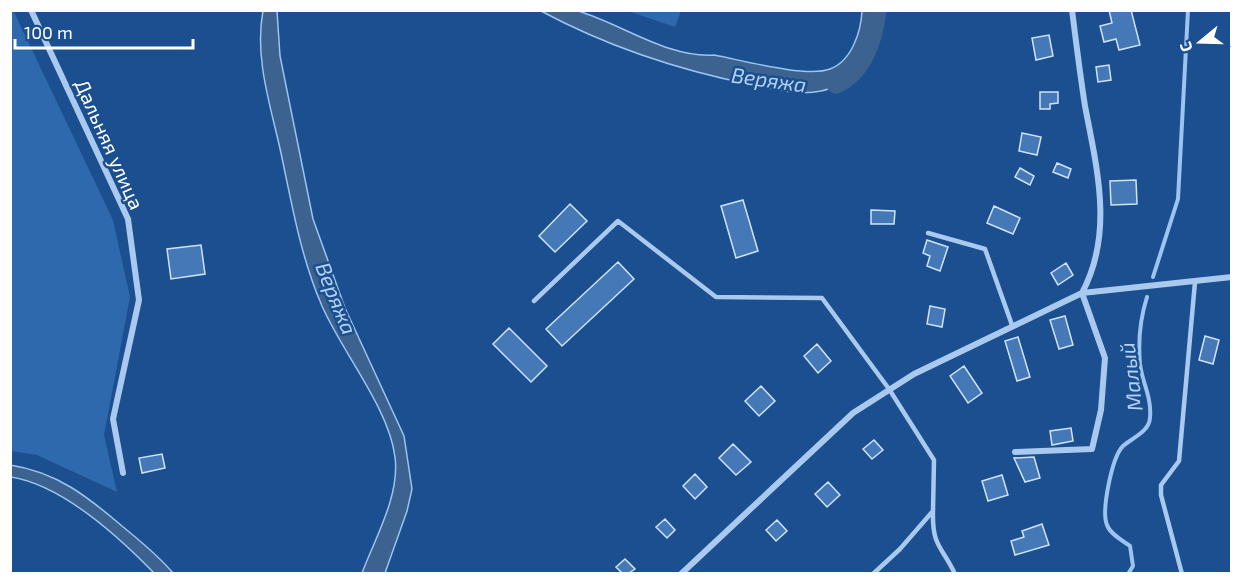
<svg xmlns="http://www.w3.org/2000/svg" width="1242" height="584" font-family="'Exo 2',sans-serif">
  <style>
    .green { fill: #2e69ad }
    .water { fill: #3c6290; stroke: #9cc4f0; stroke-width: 1.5 }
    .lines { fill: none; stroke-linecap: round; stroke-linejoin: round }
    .stream { stroke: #9cc4f0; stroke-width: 4 }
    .river { stroke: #3c6290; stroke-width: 21 }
    .building { fill: #4478b7; stroke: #cfe3fa; stroke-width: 1.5 }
    .lane { stroke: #a9c9ee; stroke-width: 4.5 }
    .street { stroke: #a9c9ee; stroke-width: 6 }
    .labels { text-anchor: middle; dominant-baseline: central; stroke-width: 5; stroke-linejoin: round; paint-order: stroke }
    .street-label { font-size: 20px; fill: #fff; stroke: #1b4f8f }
    .water-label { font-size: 21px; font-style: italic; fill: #b5d3f5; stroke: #1b4f8f }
  </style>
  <rect width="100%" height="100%" fill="#1b4f8f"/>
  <!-- green -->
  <path class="green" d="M 628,11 L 681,11 L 675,27 Z
    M 14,12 L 113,220 L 130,297 L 104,435 L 117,492 L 37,455 L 11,451 L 10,13 Z"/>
  <!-- water -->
  <path class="water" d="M 263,11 L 277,11 L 280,56 L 313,219 L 345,308 L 404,436 L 412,489 L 407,511 L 385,573 L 362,573 C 375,538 400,496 395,457 C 389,408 342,352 322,306 C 301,258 292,205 281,153 C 271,107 254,58 263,11 Z
    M 541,11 C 552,10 568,8 578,11 C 622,24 667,58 714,55 C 741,60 806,78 830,69 C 852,61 861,31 862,11 L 878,11 C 874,29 863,70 846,80 C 839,84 828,90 821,91 C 798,96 775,89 753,85 C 678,70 608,47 541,11 Z
    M 10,465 C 57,472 88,497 122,526 C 140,541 158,555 173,573 L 154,573 C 118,536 62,485 11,477 Z"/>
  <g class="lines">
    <!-- stream -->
    <path class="stream" d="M 1153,277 L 1178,199 L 1188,10
      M 1128,574 L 1133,566 L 1130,546 C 1123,541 1110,534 1107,525 C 1101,511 1112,457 1123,446 C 1132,438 1149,432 1150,418 C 1152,397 1142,382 1140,364 C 1138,341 1140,319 1147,297"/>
    <!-- river -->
    <path class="river" d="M 836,83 C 863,70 873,38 876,10"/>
  </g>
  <!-- building -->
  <path class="building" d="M 1109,10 L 1131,10 L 1140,45 L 1119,50 L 1116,39 L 1104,42 L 1100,26 L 1112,23 Z
    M 1049,35 L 1053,56 L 1036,60 L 1032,38 Z
    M 1109,65 L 1111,80 L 1098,82 L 1096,67 Z
    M 1040,92 L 1058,92 L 1058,103 L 1050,104 L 1050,109 L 1040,109 Z
    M 1022,133 L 1041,137 L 1037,155 L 1019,151 Z
    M 1057,163 L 1071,169 L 1068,178 L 1053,172 Z
    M 1020,168 L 1034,176 L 1030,185 L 1015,177 Z
    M 1136,180 L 1137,204 L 1111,205 L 1110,181 Z
    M 743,200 L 758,251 L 736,258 L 721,206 Z
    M 570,204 L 587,221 L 555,252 L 539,236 Z
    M 994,206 L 1020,218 L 1013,234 L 987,223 Z
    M 871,210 L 895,211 L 894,224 L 871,224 Z
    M 927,240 L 948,247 L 940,271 L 927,266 L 930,256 L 923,253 Z
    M 201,245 L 205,274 L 171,279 L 167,249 Z
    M 618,262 L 634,279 L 562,346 L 546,329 Z
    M 1066,263 L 1073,275 L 1058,285 L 1051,273 Z
    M 930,306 L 945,309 L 942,327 L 927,324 Z
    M 1065,316 L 1073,345 L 1059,349 L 1050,320 Z
    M 509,328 L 547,366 L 531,382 L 493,344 Z
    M 1205,336 L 1219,340 L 1213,364 L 1199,360 Z
    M 1018,337 L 1030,377 L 1017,381 L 1005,341 Z
    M 817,344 L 831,361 L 818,373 L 804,356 Z
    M 964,366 L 982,393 L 968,403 L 950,376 Z
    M 761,386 L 775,401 L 759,416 L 745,401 Z
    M 1071,428 L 1073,441 L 1052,445 L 1050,431 Z
    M 874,440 L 883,450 L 872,459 L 863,449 Z
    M 733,444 L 751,462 L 736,475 L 719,458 Z
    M 162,454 L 165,468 L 142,473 L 139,458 Z
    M 1034,457 L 1040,478 L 1025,482 L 1014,458 Z
    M 695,474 L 707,487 L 695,499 L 683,486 Z
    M 1002,475 L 1008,495 L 988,501 L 982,481 Z
    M 828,482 L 840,495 L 827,507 L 815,494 Z
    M 665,519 L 675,530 L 667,538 L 656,527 Z
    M 777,520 L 787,531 L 776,541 L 766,530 Z
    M 1042,524 L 1049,545 L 1015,555 L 1011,541 L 1024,537 L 1022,531 Z
    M 625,559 L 635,569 L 629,573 L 622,573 L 616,567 Z"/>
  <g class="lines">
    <!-- lane -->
    <path class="lane" d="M 928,233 L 985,249 L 1012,325
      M 534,301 L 618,221 L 716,297 L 822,298 L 889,389 L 934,460 L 933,511 L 900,549 L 873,574
      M 933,511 C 932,547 942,546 955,574
      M 1182,574 L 1161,495 L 1161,485 L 1179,461 L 1195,282"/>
    <!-- street -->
    <path class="street" d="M 31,10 L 128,219 L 139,300 L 113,419 L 123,473
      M 1015,452 L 1092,449 L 1101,410 L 1105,358 L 1082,293 C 1114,233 1097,169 1085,106 C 1080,74 1076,42 1072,10
      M 681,574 L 853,413 L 914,374 L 1082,293 L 1232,277"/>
  </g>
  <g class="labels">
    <!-- street labels -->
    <g class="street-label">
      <text transform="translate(110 144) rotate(66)">Дальняя улица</text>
    </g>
    <!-- water labels -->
    <g class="water-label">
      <text transform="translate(769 79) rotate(8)">Веряжа</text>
      <text transform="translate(337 298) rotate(68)">Веряжа</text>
      <text transform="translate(1130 377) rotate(-97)">Малый</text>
    </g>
  </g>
  <!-- border -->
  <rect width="1242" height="584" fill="none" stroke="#ffffff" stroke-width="24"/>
  <!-- north arrow -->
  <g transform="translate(1200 42) rotate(251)" stroke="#1b4f8f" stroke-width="4.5" paint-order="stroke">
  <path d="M0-4.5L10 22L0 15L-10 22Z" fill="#ffffff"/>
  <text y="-9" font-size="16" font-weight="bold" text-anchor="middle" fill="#ffffff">С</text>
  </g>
  <!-- scale -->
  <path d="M15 39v9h178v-9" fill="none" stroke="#ffffff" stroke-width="3"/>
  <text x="24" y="39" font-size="18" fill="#ffffff" stroke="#1b4f8f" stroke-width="4.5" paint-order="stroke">100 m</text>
</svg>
